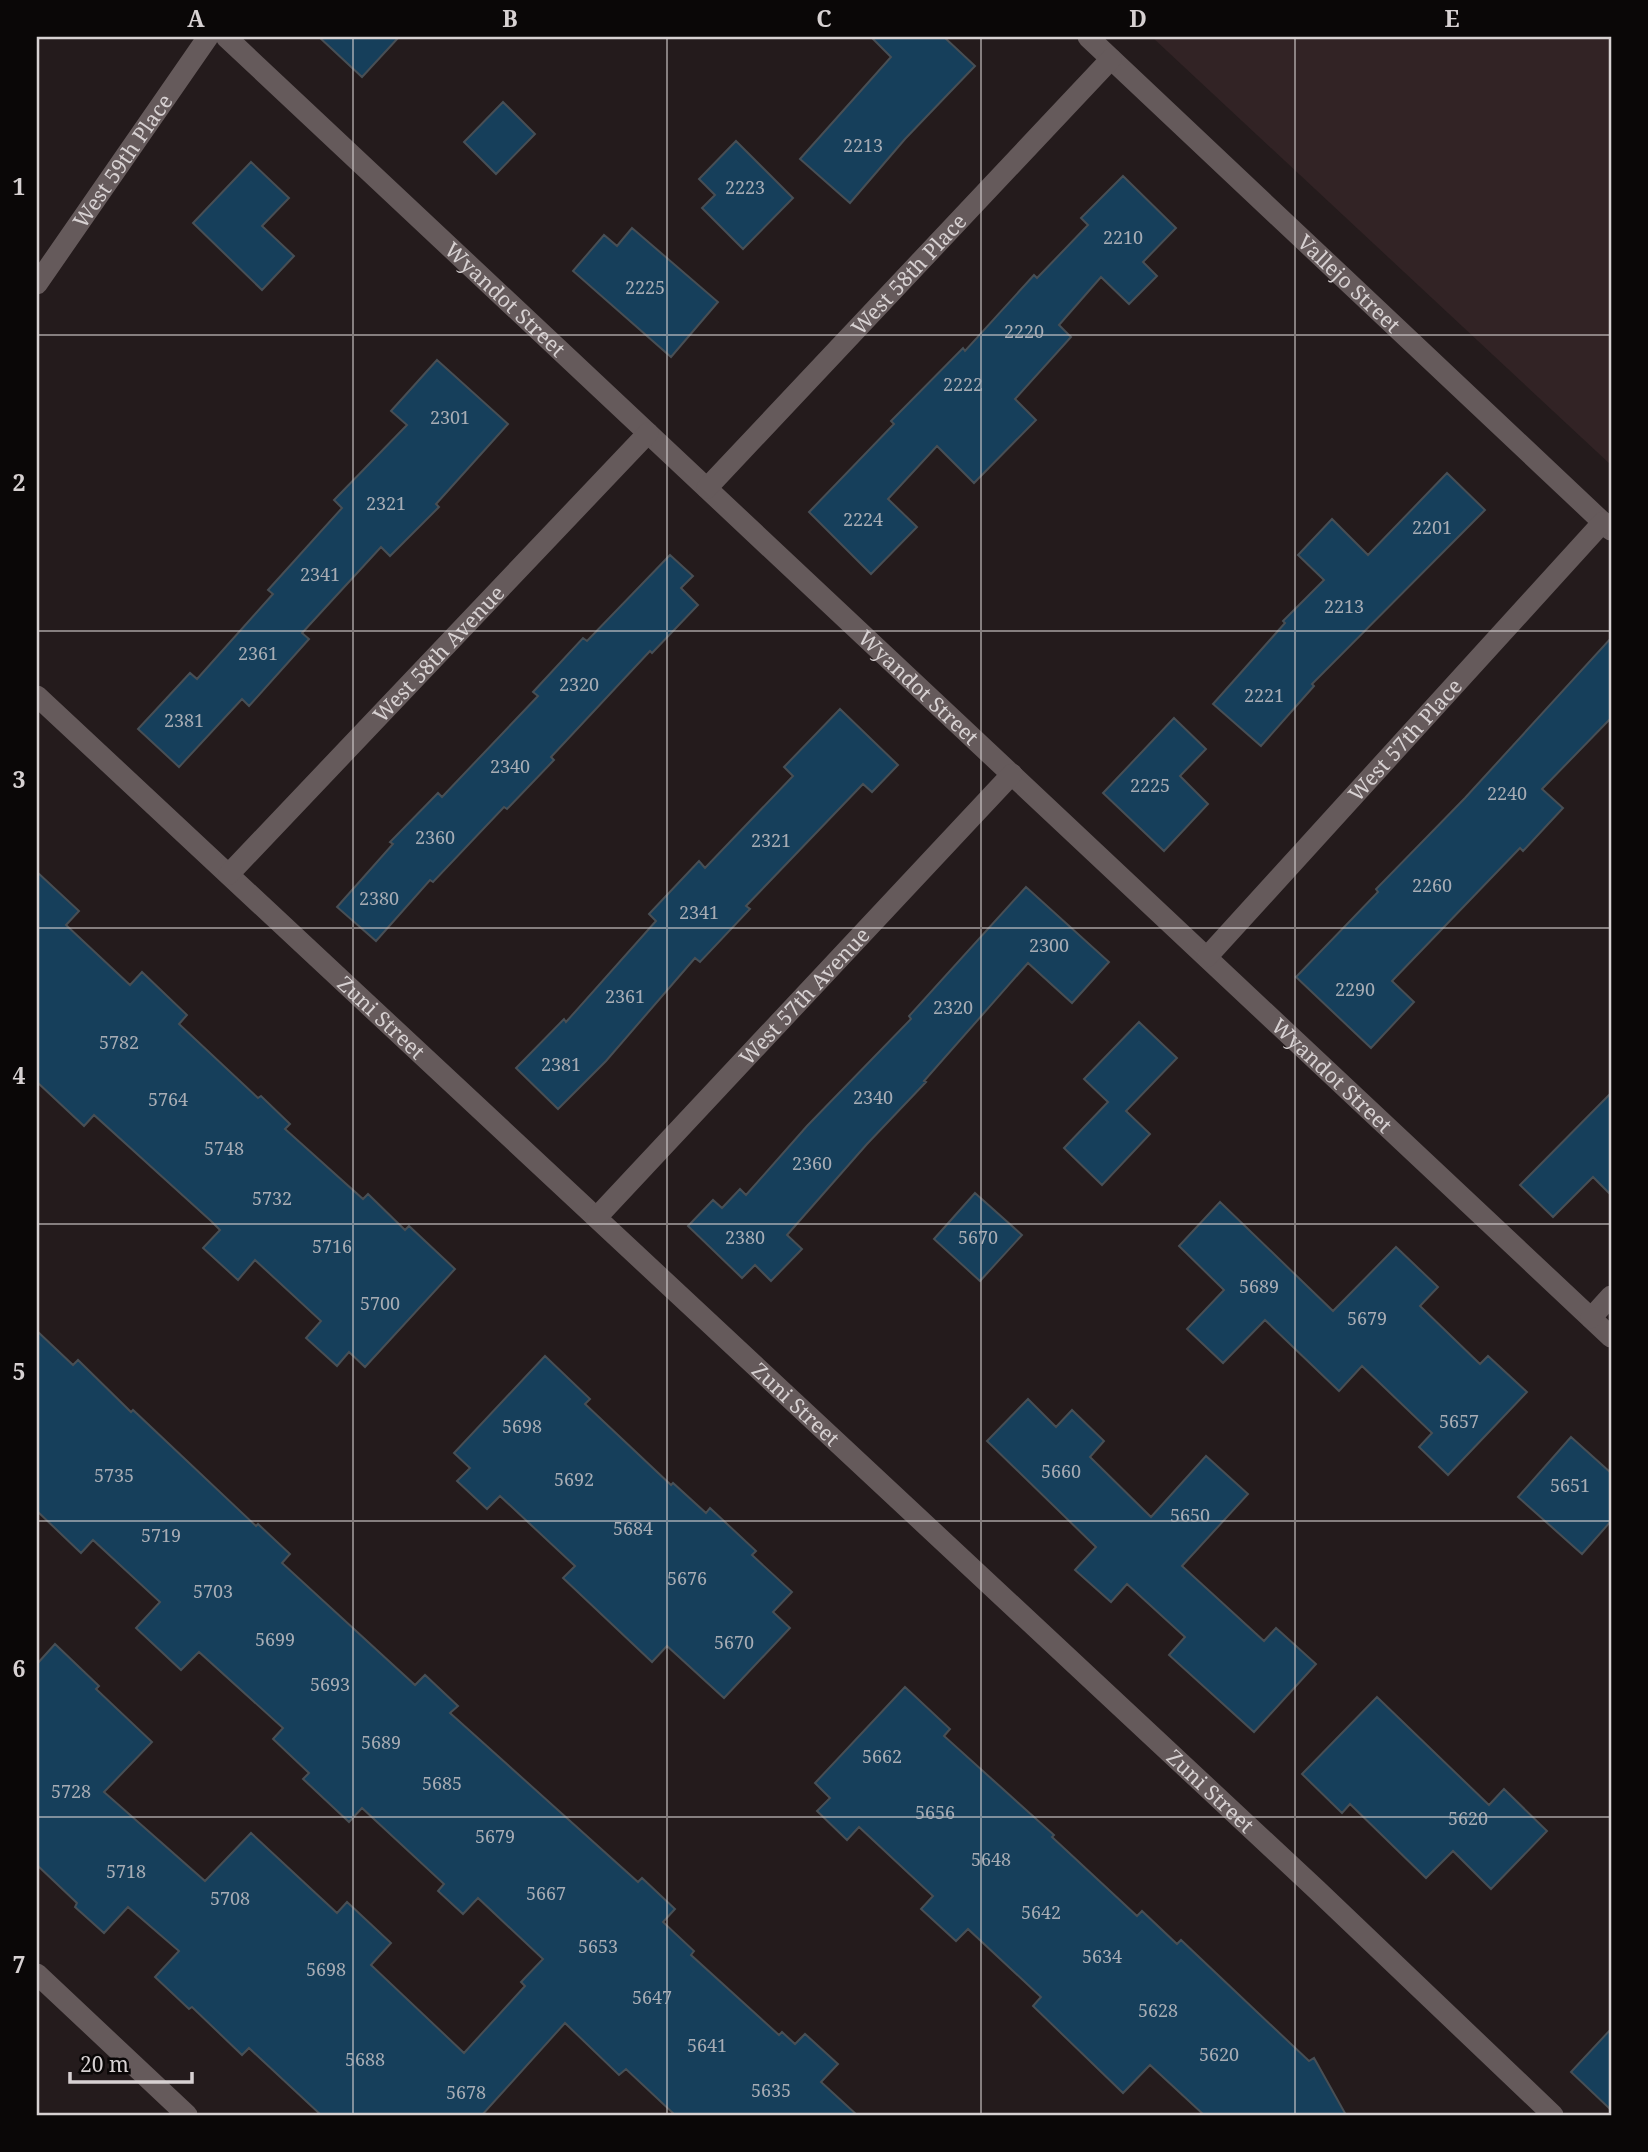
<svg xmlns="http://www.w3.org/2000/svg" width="1648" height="2152" font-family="'Noto Serif',serif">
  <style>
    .built { fill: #322325 }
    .building { fill: #163f5b; stroke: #484f55; stroke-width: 2 }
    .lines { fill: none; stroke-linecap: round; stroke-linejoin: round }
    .minor { stroke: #655a5b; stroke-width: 21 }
    .grid { fill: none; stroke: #d7d1d2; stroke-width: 2; stroke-opacity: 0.55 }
    .labels { text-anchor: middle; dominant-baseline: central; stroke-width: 5; stroke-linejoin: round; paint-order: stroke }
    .number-label { font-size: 18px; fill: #a7acb4 }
    .street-label { font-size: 21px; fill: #d7d1d2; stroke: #0a0707 }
    .neatline { fill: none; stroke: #d7d1d2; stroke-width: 2.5 }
    .grid-label { font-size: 23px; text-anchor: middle; font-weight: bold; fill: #d7d1d2 }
  </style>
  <rect width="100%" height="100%" fill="#241b1c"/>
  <!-- built -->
  <path class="built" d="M 1152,37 L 1611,37 L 1611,465 Z"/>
  <!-- building -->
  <path class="building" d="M 319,37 L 399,37 L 362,77 Z
    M 871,37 L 944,37 L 975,66 L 905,139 L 850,203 L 800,159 L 891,57 Z
    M 503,102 L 535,134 L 496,174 L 464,142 Z
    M 736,141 L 793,198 L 743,249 L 702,208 L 715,195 L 699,179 Z
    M 251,162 L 289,198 L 262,226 L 294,256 L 262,290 L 193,223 Z
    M 1123,176 L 1176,228 L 1143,262 L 1157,276 L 1129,304 L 1101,277 L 1059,325 L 1071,337 L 1015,399 L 1036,420 L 974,483 L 937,446 L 888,499 L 917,527 L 871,574 L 809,512 L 894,424 L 891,421 L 963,348 L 965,351 L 1034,275 L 1037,278 L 1088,225 L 1081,218 Z
    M 632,228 L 718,302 L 671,357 L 573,271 L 604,235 L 617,246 Z
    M 437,360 L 508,424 L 436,504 L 439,507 L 390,556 L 381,547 L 302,633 L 309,639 L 249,706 L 242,699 L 179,767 L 138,729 L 190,673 L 197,679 L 273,594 L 268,590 L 342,508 L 334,500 L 407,425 L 391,411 Z
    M 1447,473 L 1485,510 L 1312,684 L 1314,686 L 1261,746 L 1213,704 L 1285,623 L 1283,621 L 1324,580 L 1298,555 L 1332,519 L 1368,555 Z
    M 670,555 L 693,576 L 681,588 L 698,605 L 652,653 L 650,651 L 551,757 L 554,760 L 507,809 L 504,807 L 433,882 L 430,880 L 376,941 L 337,907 L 393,844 L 390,842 L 438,793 L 442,797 L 538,696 L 533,692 L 583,638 L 587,641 Z
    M 1611,638 L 1611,718 L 1542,789 L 1563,808 L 1523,851 L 1520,848 L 1392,981 L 1414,1002 L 1371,1048 L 1296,977 L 1378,892 L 1376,889 L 1465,798 Z
    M 840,709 L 898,765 L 872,792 L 863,784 L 746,906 L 750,909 L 700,962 L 695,958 L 606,1061 L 558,1109 L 516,1068 L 564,1019 L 566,1022 L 656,921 L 649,914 L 699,861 L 705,868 L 793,776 L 784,767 Z
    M 1174,718 L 1206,749 L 1180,776 L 1208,804 L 1164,851 L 1103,793 Z
    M 37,872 L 79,911 L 66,925 L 130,985 L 142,972 L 187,1015 L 179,1024 L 258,1098 L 261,1096 L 290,1124 L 285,1129 L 363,1199 L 368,1194 L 405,1230 L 409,1226 L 455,1269 L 365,1367 L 349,1352 L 337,1366 L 306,1338 L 321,1321 L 255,1260 L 238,1280 L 203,1248 L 220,1230 L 211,1221 L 94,1115 L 84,1126 L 37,1082 Z
    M 1026,887 L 1109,962 L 1072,1003 L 1028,963 L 924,1081 L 926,1082 L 867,1144 L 787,1235 L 802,1249 L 771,1281 L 755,1265 L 742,1278 L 688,1226 L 713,1200 L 722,1208 L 740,1189 L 746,1195 L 807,1126 L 911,1019 L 909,1016 Z
    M 1139,1022 L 1177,1058 L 1126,1111 L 1150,1134 L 1102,1185 L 1064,1148 L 1108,1102 L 1084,1079 Z
    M 1611,1093 L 1611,1195 L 1593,1177 L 1553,1217 L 1520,1185 Z
    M 975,1193 L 1022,1235 L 980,1281 L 934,1239 Z
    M 1220,1202 L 1333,1311 L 1396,1247 L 1438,1287 L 1420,1306 L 1480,1364 L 1488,1356 L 1527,1392 L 1448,1475 L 1419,1447 L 1432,1433 L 1362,1366 L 1339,1391 L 1265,1320 L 1223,1363 L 1187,1329 L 1224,1290 L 1179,1246 Z
    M 37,1331 L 73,1365 L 78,1360 L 131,1412 L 133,1410 L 256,1526 L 258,1524 L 290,1554 L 282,1563 L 415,1685 L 425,1675 L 458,1706 L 450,1713 L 638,1882 L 642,1878 L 675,1909 L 663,1922 L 694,1951 L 691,1955 L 779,2035 L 782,2032 L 795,2044 L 805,2034 L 838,2064 L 821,2082 L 857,2115 L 675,2115 L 626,2069 L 619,2075 L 565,2023 L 482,2115 L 321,2115 L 249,2048 L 242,2055 L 192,2007 L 189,2009 L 155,1977 L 179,1951 L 128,1907 L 104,1933 L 75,1907 L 77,1903 L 37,1865 L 37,1664 L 55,1644 L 99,1686 L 96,1689 L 152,1742 L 104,1792 L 205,1881 L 251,1833 L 337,1913 L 347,1902 L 391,1943 L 371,1965 L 464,2053 L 525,1986 L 521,1982 L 543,1959 L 478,1898 L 463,1914 L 438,1891 L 444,1884 L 362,1808 L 349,1822 L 303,1779 L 309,1773 L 273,1739 L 283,1728 L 199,1652 L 181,1670 L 136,1628 L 160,1602 L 93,1540 L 81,1553 L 37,1511 Z
    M 545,1356 L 590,1399 L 585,1404 L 671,1485 L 673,1483 L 706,1513 L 710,1508 L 756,1551 L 752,1555 L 792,1592 L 773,1612 L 790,1628 L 724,1698 L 667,1646 L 652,1662 L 563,1578 L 575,1566 L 500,1496 L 487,1509 L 457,1481 L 470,1468 L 454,1453 Z
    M 1028,1399 L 1056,1427 L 1072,1410 L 1104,1441 L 1090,1457 L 1151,1517 L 1206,1456 L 1248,1494 L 1182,1566 L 1264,1641 L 1276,1628 L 1316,1664 L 1254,1732 L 1169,1655 L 1185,1637 L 1127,1584 L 1111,1602 L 1075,1570 L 1096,1547 L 987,1441 Z
    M 1571,1437 L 1611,1473 L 1611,1521 L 1582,1554 L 1518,1497 Z
    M 905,1687 L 950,1729 L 944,1736 L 1054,1835 L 1052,1837 L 1137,1916 L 1142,1911 L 1177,1944 L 1181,1940 L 1309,2061 L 1314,2058 L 1346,2115 L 1204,2115 L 1150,2065 L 1123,2093 L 1033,2006 L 1041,1997 L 968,1929 L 956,1941 L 921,1909 L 933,1896 L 859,1827 L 847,1840 L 817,1811 L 830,1798 L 815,1783 Z
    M 1377,1697 L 1489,1805 L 1504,1789 L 1547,1831 L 1491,1889 L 1453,1851 L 1426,1878 L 1350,1804 L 1342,1813 L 1302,1774 Z
    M 1611,2029 L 1611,2110 L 1571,2072 Z"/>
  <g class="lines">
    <!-- minor -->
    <g class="minor">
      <path id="s1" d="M 226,37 L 1611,1337"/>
      <path id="s2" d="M 1088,37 L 1611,530"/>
      <path id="s3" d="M 37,284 L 208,37"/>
      <path id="s4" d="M 707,488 L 1111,59"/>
      <path id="s5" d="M 37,696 L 1317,1890 L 1553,2115"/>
      <path id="s6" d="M 229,874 L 648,433"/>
      <path id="s7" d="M 1207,957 L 1603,522"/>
      <path id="s8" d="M 597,1217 L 1012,774"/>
      <path d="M 1591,1318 L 1611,1296"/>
      <path d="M 37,1974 L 187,2115"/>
    </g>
  </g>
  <!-- grid -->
  <path class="grid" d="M 353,37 L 353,2115M 667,37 L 667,2115M 981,37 L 981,2115M 1295,37 L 1295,2115M 37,335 L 1611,335M 37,631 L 1611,631M 37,928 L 1611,928M 37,1224 L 1611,1224M 37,1521 L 1611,1521M 37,1817 L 1611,1817"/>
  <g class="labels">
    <!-- number labels -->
    <g class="number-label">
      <text x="863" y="145">2213</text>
      <text x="745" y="187">2223</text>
      <text x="1123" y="237">2210</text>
      <text x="645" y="287">2225</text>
      <text x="1024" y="331">2220</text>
      <text x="963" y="384">2222</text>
      <text x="450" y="417">2301</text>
      <text x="386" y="503">2321</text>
      <text x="863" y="519">2224</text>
      <text x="1432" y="527">2201</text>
      <text x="320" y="574">2341</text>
      <text x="1344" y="606">2213</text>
      <text x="258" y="653">2361</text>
      <text x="579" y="684">2320</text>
      <text x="1264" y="695">2221</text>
      <text x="184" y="720">2381</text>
      <text x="510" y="766">2340</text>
      <text x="1150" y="785">2225</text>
      <text x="1507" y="793">2240</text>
      <text x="435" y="837">2360</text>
      <text x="771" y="840">2321</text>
      <text x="1432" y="885">2260</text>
      <text x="379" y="898">2380</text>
      <text x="699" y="912">2341</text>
      <text x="1049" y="945">2300</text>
      <text x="1355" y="989">2290</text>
      <text x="625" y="996">2361</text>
      <text x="953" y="1007">2320</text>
      <text x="119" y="1042">5782</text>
      <text x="561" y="1064">2381</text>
      <text x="873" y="1097">2340</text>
      <text x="168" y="1099">5764</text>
      <text x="224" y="1148">5748</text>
      <text x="812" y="1163">2360</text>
      <text x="272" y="1198">5732</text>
      <text x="745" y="1237">2380</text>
      <text x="978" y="1237">5670</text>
      <text x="332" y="1246">5716</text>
      <text x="1259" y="1286">5689</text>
      <text x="380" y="1303">5700</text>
      <text x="1367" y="1318">5679</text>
      <text x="1459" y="1421">5657</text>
      <text x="522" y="1426">5698</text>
      <text x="1061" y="1471">5660</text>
      <text x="114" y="1475">5735</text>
      <text x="574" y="1479">5692</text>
      <text x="1570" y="1485">5651</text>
      <text x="1190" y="1515">5650</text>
      <text x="633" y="1528">5684</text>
      <text x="161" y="1535">5719</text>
      <text x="687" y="1578">5676</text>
      <text x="213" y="1591">5703</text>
      <text x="275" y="1639">5699</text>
      <text x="734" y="1642">5670</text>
      <text x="330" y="1684">5693</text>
      <text x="381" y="1742">5689</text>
      <text x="882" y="1756">5662</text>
      <text x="442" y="1783">5685</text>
      <text x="71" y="1791">5728</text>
      <text x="935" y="1812">5656</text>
      <text x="1468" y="1818">5620</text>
      <text x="495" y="1836">5679</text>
      <text x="991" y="1859">5648</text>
      <text x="126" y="1871">5718</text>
      <text x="546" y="1893">5667</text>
      <text x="230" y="1898">5708</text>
      <text x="1041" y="1912">5642</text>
      <text x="598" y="1946">5653</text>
      <text x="1102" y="1956">5634</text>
      <text x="326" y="1969">5698</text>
      <text x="652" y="1997">5647</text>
      <text x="1158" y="2010">5628</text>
      <text x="707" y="2045">5641</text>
      <text x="1219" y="2054">5620</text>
      <text x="365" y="2059">5688</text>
      <text x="771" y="2090">5635</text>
      <text x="466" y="2092">5678</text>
    </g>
    <!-- street labels -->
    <g class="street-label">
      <text stroke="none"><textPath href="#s3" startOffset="150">West 59th Place</textPath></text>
      <text stroke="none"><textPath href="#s4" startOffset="294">West 58th Place</textPath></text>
      <text stroke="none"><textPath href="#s2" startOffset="359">Vallejo Street</textPath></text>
      <text stroke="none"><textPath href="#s1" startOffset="383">Wyandot Street</textPath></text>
      <text stroke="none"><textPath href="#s6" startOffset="304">West 58th Avenue</textPath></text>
      <text stroke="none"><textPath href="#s1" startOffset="950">Wyandot Street</textPath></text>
      <text stroke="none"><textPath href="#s7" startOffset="294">West 57th Place</textPath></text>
      <text stroke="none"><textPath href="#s8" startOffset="303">West 57th Avenue</textPath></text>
      <text stroke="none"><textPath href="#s5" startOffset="471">Zuni Street</textPath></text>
      <text stroke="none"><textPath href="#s1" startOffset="1517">Wyandot Street</textPath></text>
      <text stroke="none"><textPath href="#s5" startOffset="1038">Zuni Street</textPath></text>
      <text stroke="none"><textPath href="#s5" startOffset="1605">Zuni Street</textPath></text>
    </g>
  </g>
  <!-- border -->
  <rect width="1648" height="2152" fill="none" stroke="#0a0707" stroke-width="77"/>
  <!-- scale -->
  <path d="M70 2072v10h122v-10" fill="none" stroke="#d7d1d2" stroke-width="3.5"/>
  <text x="80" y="2072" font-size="21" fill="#d7d1d2" stroke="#0a0707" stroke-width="5" paint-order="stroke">20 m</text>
  <rect x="38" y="38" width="1572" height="2076" class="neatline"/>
  <g class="grid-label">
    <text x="196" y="27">A</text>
    <text x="510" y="27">B</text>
    <text x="824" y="27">C</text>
    <text x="1138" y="27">D</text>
    <text x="1452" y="27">E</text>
    <text x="19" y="195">1</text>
    <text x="19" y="491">2</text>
    <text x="19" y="788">3</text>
    <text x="19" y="1084">4</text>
    <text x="19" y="1380">5</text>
    <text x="19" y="1677">6</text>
    <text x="19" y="1973">7</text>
  </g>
</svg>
